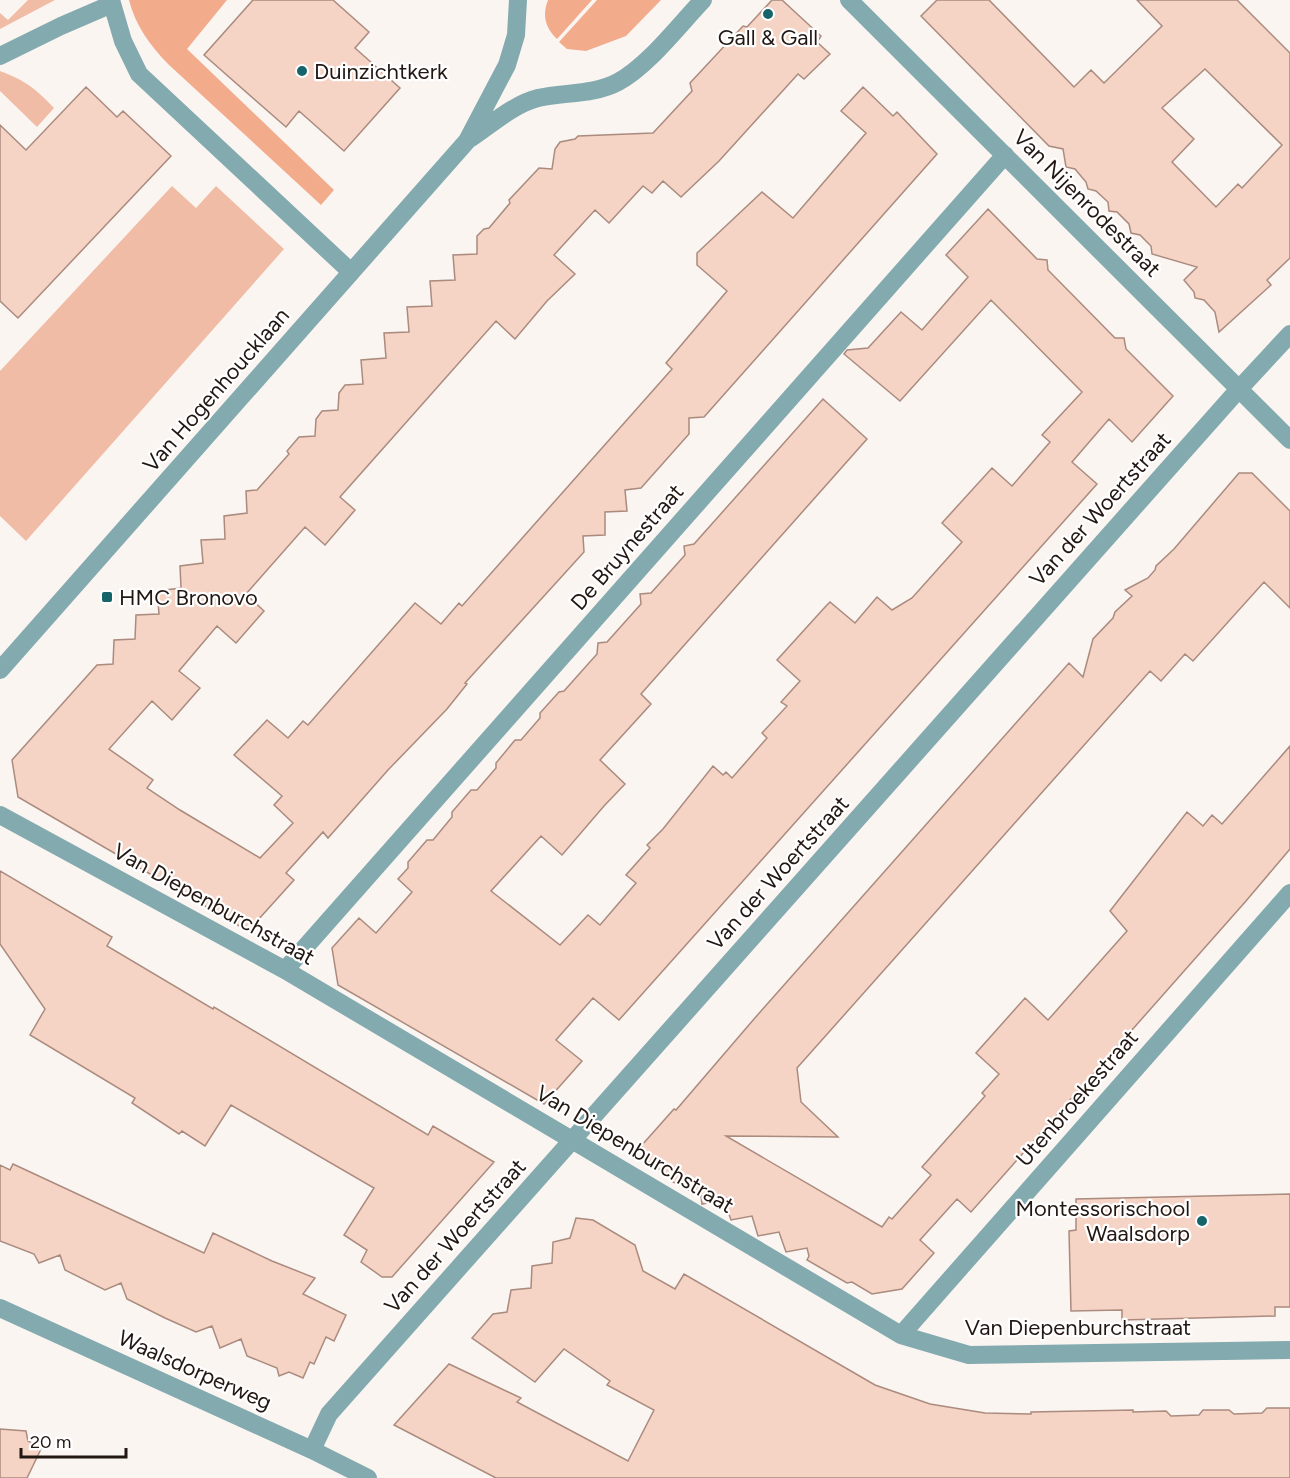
<svg xmlns="http://www.w3.org/2000/svg" width="1290" height="1478" font-family="Figtree,sans-serif">
  <style>
    .green { fill: #f0bca5 }
    .forest { fill: #f2ab8b }
    .building { fill: #f5d3c5; stroke: #aa8b7e; stroke-width: 1.5; fill-rule: evenodd }
    .lines { fill: none; stroke-linecap: round; stroke-linejoin: round }
    .lane { stroke: #83aaae; stroke-width: 18 }
    .street { stroke: #83aaae; stroke-width: 18 }
    .poi-dot { fill: #15646a; stroke: #fff; stroke-width: 2 }
    .labels { text-anchor: middle; dominant-baseline: central; stroke-width: 4.5; stroke-linejoin: round; paint-order: stroke }
    .poi-label { font-size: 22px; fill: #231712; stroke: #fff; text-anchor: start }
    .street-label { font-size: 22px; fill: #231712; stroke: #fff }
  </style>
  <rect width="100%" height="100%" fill="#fbf5f2"/>
  <!-- green -->
  <path class="green" d="M 28,0 L 55,0 L 0,29 L 0,13 L 8,20 Z
    M 0,71 C 25,80 36,89 54,108 L 37,127 L 0,91 Z
    M 172,186 L 196,208 L 216,186 L 284,249 L 26,541 L 0,516 L 0,371 Z"/>
  <!-- forest -->
  <path class="forest" d="M 129,0 L 227,0 L 187,49 L 334,190 L 321,205 L 168,64 C 150,45 136,27 129,0 Z
    M 548,0 L 592,0 L 557,39 C 545,28 542,15 548,0 Z
    M 597,0 L 661,0 L 626,36 L 586,51 L 567,49 L 559,42 Z"/>
  <!-- building -->
  <path class="building" d="M 253,0 L 333,0 L 369,32 L 355,48 L 400,88 L 344,151 L 299,111 L 286,127 L 204,55 Z
    M 772,0 L 782,0 L 821,36 L 817,42 L 830,54 L 804,79 L 798,74 L 719,161 L 681,197 L 663,181 L 652,193 L 643,186 L 609,223 L 595,210 L 554,255 L 575,274 L 547,301 L 515,339 L 496,321 L 340,497 L 355,510 L 325,545 L 305,527 L 246,594 L 264,611 L 236,643 L 217,626 L 179,671 L 200,688 L 172,720 L 152,701 L 109,749 L 153,780 L 147,788 L 180,810 L 260,858 L 293,823 L 274,805 L 282,796 L 234,755 L 267,720 L 288,738 L 303,721 L 308,725 L 415,603 L 441,624 L 459,603 L 462,606 L 672,369 L 666,363 L 727,291 L 697,265 L 697,253 L 762,192 L 793,218 L 866,133 L 841,111 L 863,87 L 893,116 L 897,112 L 937,154 L 704,417 L 689,418 L 689,434 L 641,488 L 625,490 L 627,511 L 605,512 L 605,535 L 583,536 L 584,552 L 465,683 L 467,684 L 447,709 L 388,770 L 328,838 L 323,832 L 286,873 L 294,880 L 248,931 L 18,797 L 12,760 L 97,665 L 113,664 L 114,640 L 135,639 L 136,615 L 159,614 L 157,591 L 181,588 L 180,566 L 203,563 L 201,540 L 225,539 L 224,516 L 247,513 L 246,491 L 257,490 L 289,454 L 287,451 L 299,437 L 315,436 L 316,419 L 322,411 L 338,410 L 339,393 L 345,385 L 363,384 L 361,360 L 386,358 L 384,333 L 409,332 L 407,307 L 432,306 L 430,281 L 455,280 L 453,255 L 477,254 L 477,236 L 484,229 L 489,228 L 510,203 L 509,200 L 539,168 L 552,169 L 555,149 L 560,142 L 575,139 L 578,136 L 653,133 L 692,91 L 690,83 L 743,26 L 747,27 Z
    M 937,0 L 989,0 L 1074,87 L 1091,70 L 1104,83 L 1162,26 L 1137,0 L 1237,0 L 1290,53 L 1290,258 L 1267,280 L 1271,285 L 1219,332 L 1215,312 L 1204,300 L 1195,298 L 1194,292 L 1184,280 L 1197,267 L 1152,254 L 1151,246 L 1140,235 L 1131,233 L 1129,224 L 1117,212 L 1109,211 L 1108,202 L 1096,191 L 1088,189 L 1086,182 L 1075,169 L 1066,167 L 1063,149 L 1049,146 L 921,16 ZM 1205,69 L 1282,145 L 1242,188 L 1238,184 L 1216,207 L 1172,162 L 1194,139 L 1162,108 Z
    M 86,87 L 117,117 L 123,111 L 171,156 L 18,318 L 0,301 L 0,125 L 26,150 Z
    M 988,209 L 1037,259 L 1047,260 L 1048,270 L 1115,338 L 1124,338 L 1126,349 L 1173,396 L 1132,442 L 1109,419 L 1072,462 L 1097,484 L 619,1020 L 593,998 L 556,1040 L 582,1061 L 544,1104 L 338,985 L 332,948 L 359,918 L 376,933 L 412,892 L 398,879 L 408,868 L 408,862 L 427,840 L 433,840 L 452,817 L 452,812 L 471,790 L 477,790 L 496,768 L 496,763 L 515,740 L 521,740 L 540,718 L 540,713 L 559,692 L 564,691 L 597,654 L 598,643 L 607,642 L 641,604 L 640,594 L 651,593 L 685,555 L 684,546 L 694,544 L 823,399 L 867,439 L 641,694 L 651,704 L 600,760 L 625,784 L 604,806 L 562,855 L 541,836 L 491,891 L 560,945 L 588,915 L 600,925 L 636,883 L 626,875 L 650,848 L 647,845 L 663,829 L 713,766 L 723,775 L 726,772 L 732,778 L 767,738 L 762,733 L 787,706 L 781,702 L 800,681 L 777,660 L 826,606 L 830,602 L 855,623 L 877,597 L 892,610 L 912,598 L 962,542 L 942,523 L 992,468 L 1012,486 L 1050,442 L 1042,435 L 1082,392 L 991,300 L 900,401 L 844,354 L 847,350 L 868,348 L 901,312 L 922,330 L 968,277 L 946,255 Z
    M 1239,473 L 1252,473 L 1290,511 L 1290,608 L 1264,582 L 1193,661 L 1185,654 L 1161,681 L 1150,671 L 797,1068 L 801,1102 L 838,1137 L 726,1136 L 882,1227 L 889,1217 L 892,1219 L 931,1175 L 922,1167 L 985,1096 L 982,1093 L 999,1074 L 976,1053 L 1025,998 L 1048,1020 L 1127,931 L 1110,911 L 1187,812 L 1203,826 L 1212,815 L 1222,824 L 1290,746 L 1290,849 L 1246,901 L 971,1212 L 957,1199 L 920,1240 L 934,1253 L 902,1289 L 872,1294 L 852,1282 L 847,1283 L 807,1260 L 809,1256 L 807,1248 L 786,1252 L 779,1232 L 758,1236 L 752,1216 L 731,1220 L 724,1200 L 702,1204 L 701,1196 L 673,1182 L 672,1177 L 645,1160 L 642,1145 L 674,1109 L 676,1110 L 754,1019 L 1069,663 L 1083,677 L 1093,639 L 1113,618 L 1115,612 L 1132,596 L 1125,590 L 1148,578 L 1155,570 L 1156,566 L 1174,549 Z
    M 0,871 L 112,937 L 107,946 L 213,1009 L 214,1007 L 428,1135 L 433,1126 L 494,1162 L 392,1277 L 382,1277 L 361,1262 L 367,1250 L 344,1235 L 374,1188 L 231,1105 L 205,1146 L 182,1131 L 179,1134 L 132,1103 L 135,1098 L 30,1035 L 45,1009 L 0,944 Z
    M 13,1164 L 204,1253 L 213,1233 L 272,1261 L 315,1278 L 303,1294 L 346,1315 L 334,1341 L 326,1337 L 314,1364 L 310,1362 L 303,1378 L 289,1372 L 279,1376 L 277,1368 L 247,1356 L 241,1339 L 220,1348 L 212,1326 L 196,1332 L 165,1318 L 127,1299 L 121,1283 L 105,1290 L 65,1270 L 60,1255 L 39,1263 L 34,1254 L 0,1241 L 0,1165 L 10,1170 Z
    M 1290,1194 L 1290,1307 L 1275,1307 L 1275,1316 L 1122,1320 L 1122,1310 L 1071,1311 L 1069,1231 L 1076,1230 L 1076,1199 Z
    M 576,1218 L 593,1220 L 635,1245 L 643,1271 L 675,1289 L 684,1274 L 875,1385 L 930,1404 L 985,1413 L 1031,1414 L 1031,1412 L 1133,1410 L 1133,1412 L 1166,1411 L 1171,1416 L 1199,1415 L 1203,1410 L 1229,1410 L 1234,1414 L 1262,1413 L 1267,1408 L 1290,1408 L 1290,1478 L 496,1478 L 394,1425 L 449,1364 L 521,1398 L 517,1402 L 628,1461 L 654,1410 L 607,1385 L 610,1381 L 564,1349 L 535,1382 L 472,1338 L 493,1314 L 507,1312 L 511,1290 L 531,1288 L 532,1266 L 552,1263 L 553,1242 L 570,1238 Z
    M 0,1429 L 26,1431 L 28,1441 L 42,1447 L 27,1478 L 0,1478 Z"/>
  <g class="lines">
    <!-- lane -->
    <path class="lane" d="M 111,0 L 123,41 L 139,74 L 351,272
      M 0,56 L 61,26 L 112,4"/>
    <!-- street -->
    <path class="street" d="M 849,0 L 1290,440
      M 471,138 C 492,124 514,104 538,98 C 564,92 594,95 618,82 C 648,66 679,25 703,0
      M 0,670 L 467,141 L 507,65 L 516,35 L 518,0
      M 0,815 L 285,970 L 901,1335 L 969,1355 L 1290,1350
      M 285,970 L 1005,155
      M 0,1308 L 312,1450 L 368,1478
      M 901,1335 L 1290,893
      M 312,1450 L 329,1414 L 1239,389 L 1290,334"/>
  </g>
  <!-- markers -->
  <g class="poi-dot">
    <circle cx="768" cy="14" r="6"/>
    <circle cx="302" cy="71" r="6"/>
    <rect x="101" y="591" width="12" height="12" rx="3"/>
    <circle cx="1202" cy="1221" r="6"/>
  </g>
  <g class="labels">
    <!-- poi labels -->
    <g class="poi-label">
      <text x="768" y="37" text-anchor="middle">Gall &amp; Gall</text>
      <text x="314" y="71">Duinzichtkerk</text>
      <text x="119" y="597">HMC Bronovo</text>
      <text x="1190" y="1208" text-anchor="end">Montessorischool<tspan x="1190" dy="25">Waalsdorp</tspan></text>
    </g>
    <!-- street labels -->
    <g class="street-label">
      <text transform="translate(1087 203) rotate(45)">Van Nijenrodestraat</text>
      <text transform="translate(216 390) rotate(-49)">Van Hogenhoucklaan</text>
      <text transform="translate(1100 509) rotate(-48)">Van der Woertstraat</text>
      <text transform="translate(627 547) rotate(-49)">De Bruynestraat</text>
      <text transform="translate(778 873) rotate(-48)">Van der Woertstraat</text>
      <text transform="translate(214 904) rotate(29)">Van Diepenburchstraat</text>
      <text transform="translate(1077 1098) rotate(-49)">Utenbroekestraat</text>
      <text transform="translate(635 1149) rotate(31)">Van Diepenburchstraat</text>
      <text transform="translate(455 1236) rotate(-48)">Van der Woertstraat</text>
      <text x="1078" y="1327">Van Diepenburchstraat</text>
      <text transform="translate(195 1370) rotate(24)">Waalsdorperweg</text>
    </g>
  </g>
  <!-- scale -->
  <path d="M21 1448v9h105v-9" fill="none" stroke="#231712" stroke-width="3"/>
  <text x="30" y="1448" font-size="18" fill="#231712" stroke="#ffffff" stroke-width="4.5" paint-order="stroke">20 m</text>
</svg>
